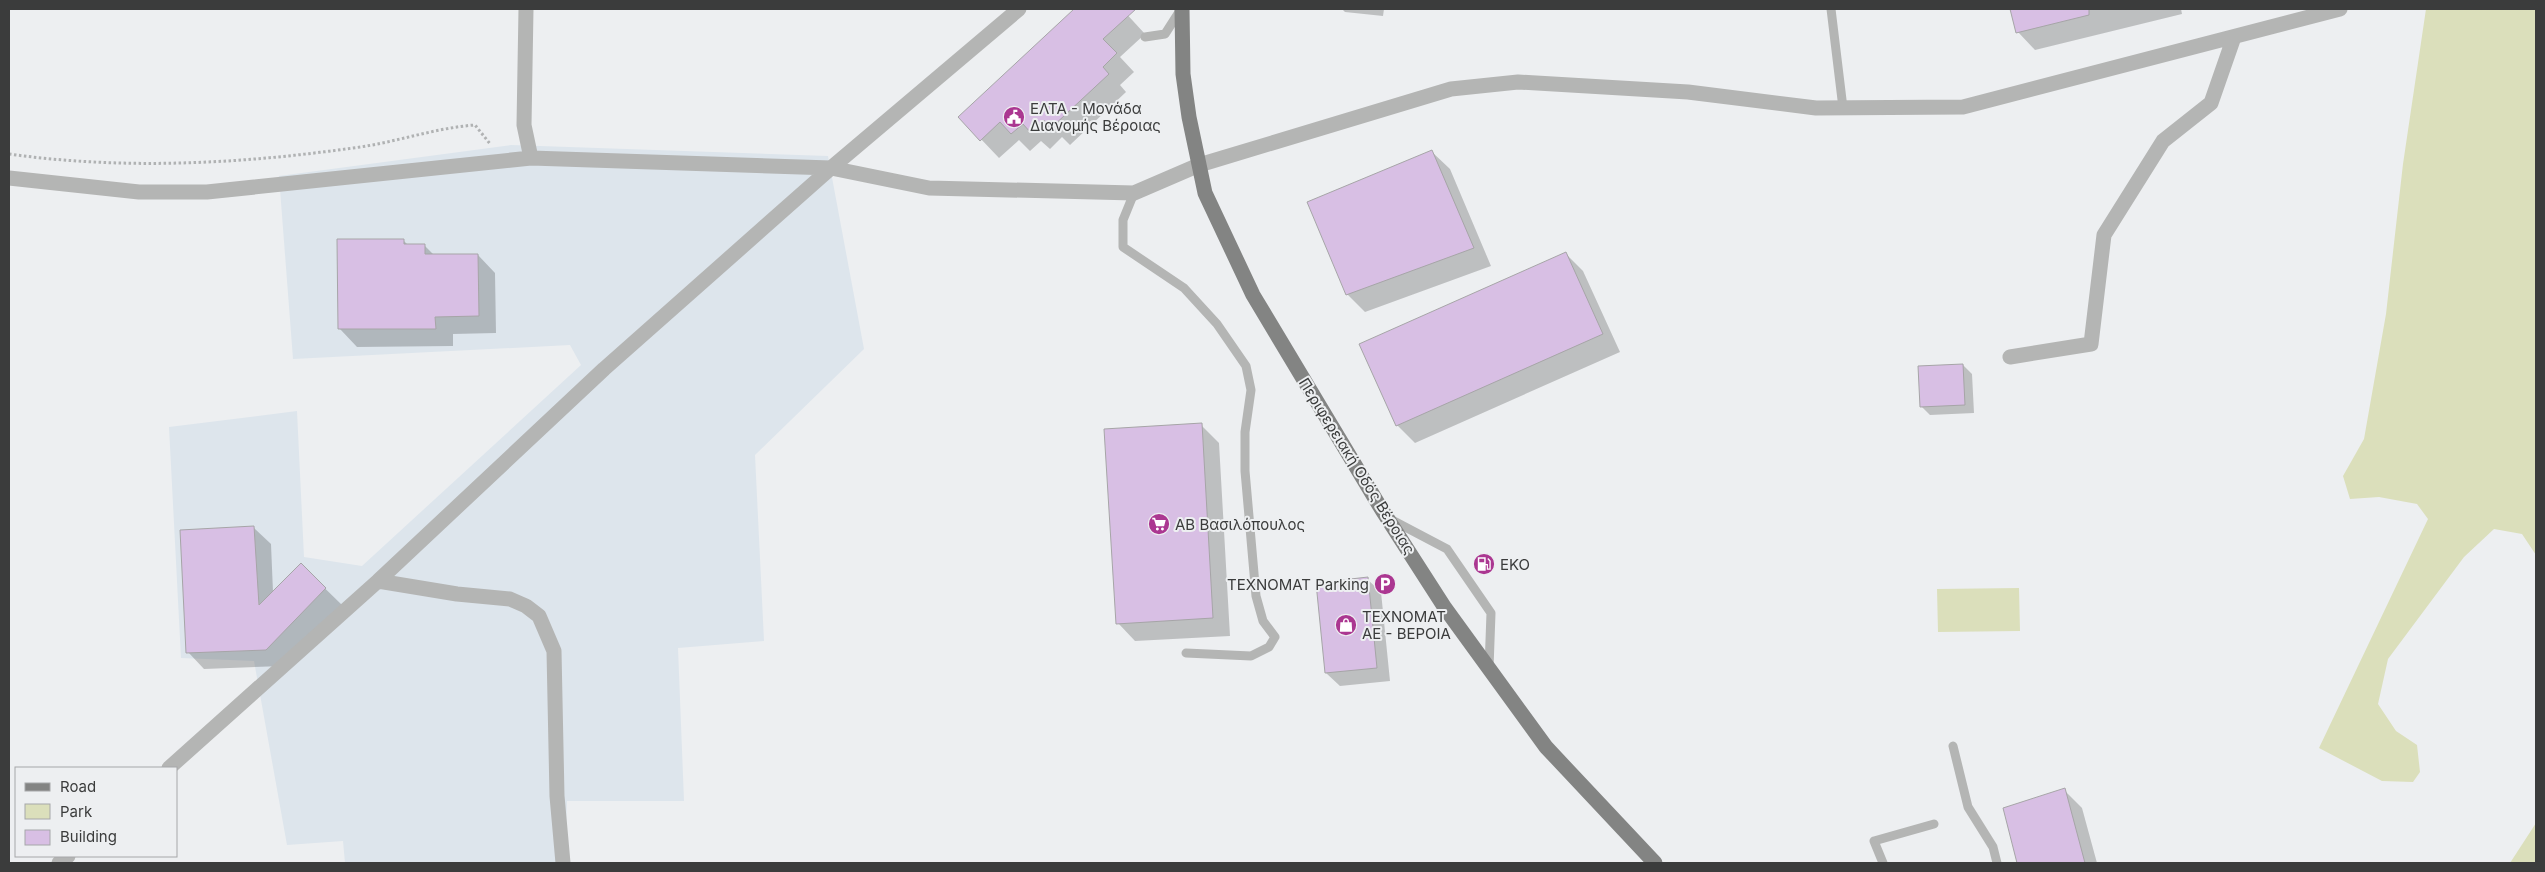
<svg xmlns="http://www.w3.org/2000/svg" width="2545" height="872" font-family="Inter,sans-serif">
  <style>
    .built { fill: #dde5ec }
    .green { fill: #dbdfbb }
    .shadow { fill: #0003 }
    .building { fill: #d8bfe4; stroke: #a6a5a7 }
    .lines { fill: none; stroke-linecap: round; stroke-linejoin: round }
    .path { stroke: #b0b2b3; stroke-width: 3; stroke-dasharray: 2.5 2.5; stroke-linecap: butt }
    .lane { stroke: #b4b5b4; stroke-width: 9 }
    .street { stroke: #b4b5b4; stroke-width: 15 }
    .primary { stroke: #838483; stroke-width: 15 }
    .labels { text-anchor: middle; dominant-baseline: central; stroke-width: 4; stroke-linejoin: round; paint-order: stroke }
    .poi-label { font-size: 15px; fill: #3b3c3c; stroke: #edeff1; text-anchor: start }
    .street-label { font-size: 15px; fill: #3b3c3c; stroke: #edeff1 }
  </style>
  <rect width="100%" height="100%" fill="#edeff1"/>
  <!-- built -->
  <path class="built" d="M 511,145 L 828,156 L 864,349 L 755,455 L 764,641 L 678,648 L 684,801 L 567,801 L 565,863 L 345,863 L 343,841 L 287,845 L 254,661 L 181,658 L 169,427 L 297,411 L 304,557 L 362,566 L 581,365 L 570,345 L 293,359 L 279,176 Z"/>
  <!-- green -->
  <path class="green" d="M 2426,9 L 2536,9 L 2536,555 L 2522,534 L 2494,529 L 2464,557 L 2388,659 L 2378,704 L 2396,731 L 2417,745 L 2420,772 L 2413,782 L 2382,781 L 2319,748 L 2428,519 L 2417,504 L 2379,497 L 2350,499 L 2343,476 L 2364,439 L 2386,314 L 2403,164 Z
    M 2019,588 L 2020,631 L 1938,632 L 1937,589 Z
    M 2536,823 L 2536,863 L 2510,863 Z"/>
  <!-- shadow -->
  <path class="shadow" d="M 1076,9 L 1122,9 L 1145,34 L 1120,57 L 1134,72 L 1120,85 L 1126,92 L 1070,145 L 1062,137 L 1050,149 L 1041,141 L 1030,151 L 1019,140 L 999,158 L 960,117 Z
    M 1342,9 L 1384,9 L 1383,16 L 1345,12 Z
    M 2012,9 L 2181,9 L 2182,14 L 2035,50 L 2018,32 Z
    M 1432,152 L 1450,169 L 1491,266 L 1365,312 L 1347,294 Z
    M 403,240 L 408,245 L 424,245 L 435,256 L 478,255 L 495,273 L 496,333 L 453,334 L 453,346 L 357,347 L 340,329 Z
    M 1566,254 L 1583,271 L 1620,352 L 1415,443 L 1397,425 Z
    M 1963,365 L 1972,374 L 1974,413 L 1930,415 L 1921,406 Z
    M 1201,425 L 1219,443 L 1230,636 L 1135,641 L 1118,623 Z
    M 254,528 L 271,544 L 273,592 L 301,565 L 342,605 L 283,666 L 204,669 L 188,652 Z
    M 1367,579 L 1381,592 L 1390,681 L 1340,686 L 1326,673 Z
    M 2064,790 L 2082,808 L 2097,863 L 2019,863 L 2004,808 Z"/>
  <!-- building -->
  <path class="building" d="M 1074,9 L 1136,9 L 1103,39 L 1117,53 L 1103,67 L 1109,74 L 1051,128 L 1044,120 L 1031,133 L 1023,124 L 1011,134 L 1000,122 L 980,141 L 958,117 Z
    M 2010,9 L 2089,9 L 2089,15 L 2016,33 Z
    M 1432,150 L 1474,248 L 1346,295 L 1307,202 Z
    M 337,239 L 404,239 L 404,244 L 425,244 L 425,254 L 478,254 L 479,316 L 435,317 L 436,329 L 338,329 Z
    M 1566,252 L 1603,334 L 1396,426 L 1359,344 Z
    M 1963,364 L 1965,405 L 1920,407 L 1918,366 Z
    M 1202,423 L 1213,618 L 1116,624 L 1104,429 Z
    M 254,526 L 259,605 L 301,563 L 326,588 L 266,650 L 186,653 L 180,530 Z
    M 1368,577 L 1377,668 L 1325,673 L 1316,583 Z
    M 2065,788 L 2085,863 L 2017,863 L 2003,808 Z"/>
  <g class="lines">
    <!-- path -->
    <path class="path" d="M 9,154 C 123,170 239,164 353,148 C 394,143 434,128 475,125 L 491,145"/>
    <!-- lane -->
    <path class="lane" d="M 1831,9 L 1843,108
      M 1145,37 L 1165,34 L 1181,9
      M 1134,193 L 1123,220 L 1123,247 L 1184,288 L 1217,324 L 1246,366 L 1251,390 L 1245,432 L 1245,471 L 1256,596 L 1263,621 L 1275,637 L 1269,647 L 1251,656 L 1186,653
      M 1390,519 L 1447,549 L 1491,613 L 1489,668
      M 1953,746 L 1968,807 L 1993,847 L 1997,863
      M 1883,863 L 1874,841 L 1934,824"/>
    <!-- street -->
    <path class="street" d="M 526,9 L 524,125 L 531,158
      M 9,178 L 139,192 L 207,192 L 531,158 L 831,168 L 929,188 L 1134,193 L 1199,165 L 1451,89 L 1518,82 L 1688,92 L 1816,108 L 1963,107 L 2340,9
      M 2010,357 L 2091,344 L 2104,235 L 2163,141 L 2211,103 L 2234,37
      M 378,581 L 457,594 L 510,599 L 526,606 L 539,616 L 554,651 L 557,796 L 563,863
      M 169,768 L 378,581 L 604,369 L 831,168 L 1019,9
      M 59,863 L 68,856"/>
    <!-- primary -->
    <path class="primary" d="M 1182,9 L 1183,74 L 1189,117 L 1205,193 L 1253,295 L 1382,510 L 1445,608 L 1546,747 L 1655,863"/>
  </g>
  <!-- icons -->
  <defs>
    <g id="civic-disc" transform="scale(1.125)"><circle r="9.5" fill="#ab3791" stroke="#edeff1"/><path d="M-.6-6.5H3V-4.5H.6V-3L4-1V1h2V6H-6V1h2V-1L-.6-3ZM-1.2 2.5V6h2.4V2.5Z" fill="#fff"/></g>
    <g id="supermarket-disc" transform="scale(1.125)"><circle r="9.5" fill="#ab3791" stroke="#edeff1"/><path d="M-6-5.5h2.5l.6 2H6L4.5 2H-2.5L-4.4-4H-6ZM-1.5 3.2a1.3 1.3 0 1 0 .1 0ZM3 3.2a1.3 1.3 0 1 0 .1 0Z" fill="#fff"/></g>
    <g id="fuel-disc" transform="scale(1.125)"><circle r="9.5" fill="#ab3791" stroke="#edeff1"/><path d="M-5.5-6h7V0h2V4h1.3V-2.5L3-4.5l.8-.8L6-3V5H2.5V1h-1V6h-7ZM-4.2-4.7v3.2H.2V-4.7Z" fill="#fff"/></g>
    <g id="parking-disc" transform="scale(1.125)"><circle r="9.5" fill="#ab3791" stroke="#edeff1"/><path d="M-3.5-5.5H1a3.5 3.5 0 0 1 0 7H-1V5.5H-3.5ZM-1-3.4V-.6H.8a1.4 1.4 0 0 0 0-2.8Z" fill="#fff"/></g>
    <g id="shop-disc" transform="scale(1.125)"><circle r="9.5" fill="#ab3791" stroke="#edeff1"/><path d="M-5-2.5h2.3a2.7 3.5 0 0 1 5.4 0H5L5.5 6h-11ZM-1.5-2.5h3a1.5 2.3 0 0 0-3 0Z" fill="#fff"/></g>
  </defs>
  <g fill-rule="evenodd">
    <use href="#civic-disc" x="1014" y="117"/>
    <use href="#supermarket-disc" x="1159" y="524"/>
    <use href="#fuel-disc" x="1484" y="564"/>
    <use href="#parking-disc" x="1385" y="584"/>
    <use href="#shop-disc" x="1346" y="625"/>
  </g>
  <g class="labels">
    <!-- poi labels -->
    <g class="poi-label">
      <text x="1030" y="108">ΕΛΤΑ - Μονάδα<tspan x="1030" dy="17">Διανομής Βέροιας</tspan></text>
      <text x="1175" y="524">ΑΒ Βασιλόπουλος</text>
      <text x="1500" y="564">EKO</text>
      <text x="1369" y="584" text-anchor="end">ΤΕΧΝΟΜΑΤ Parking</text>
      <text x="1362" y="616">ΤΕΧΝΟΜΑΤ<tspan x="1362" dy="17">ΑΕ - ΒΕΡΟΙΑ</tspan></text>
    </g>
    <!-- street labels -->
    <g class="street-label">
      <text transform="translate(1357 466) rotate(58)">Περιφερειακή Οδός Βέροιας</text>
    </g>
  </g>
  <!-- border -->
  <rect width="2545" height="872" fill="none" stroke="#3b3c3c" stroke-width="20"/>
  <!-- legend -->
  <rect x="15" y="767" width="162" height="90" fill="#edeff1" stroke="#a6a7a9"/>
  <rect x="25" y="783" width="25" height="8" fill="#838483" stroke="#a6a7a9"/>
  <text x="60" y="792" font-size="15" fill="#3b3c3c">Road</text>
  <rect x="25" y="804" width="25" height="15" fill="#dbdfbb" stroke="#a6a7a9"/>
  <text x="60" y="817" font-size="15" fill="#3b3c3c">Park</text>
  <rect x="25" y="830" width="25" height="15" fill="#d8bfe4" stroke="#a6a7a9"/>
  <text x="60" y="842" font-size="15" fill="#3b3c3c">Building</text>
</svg>
